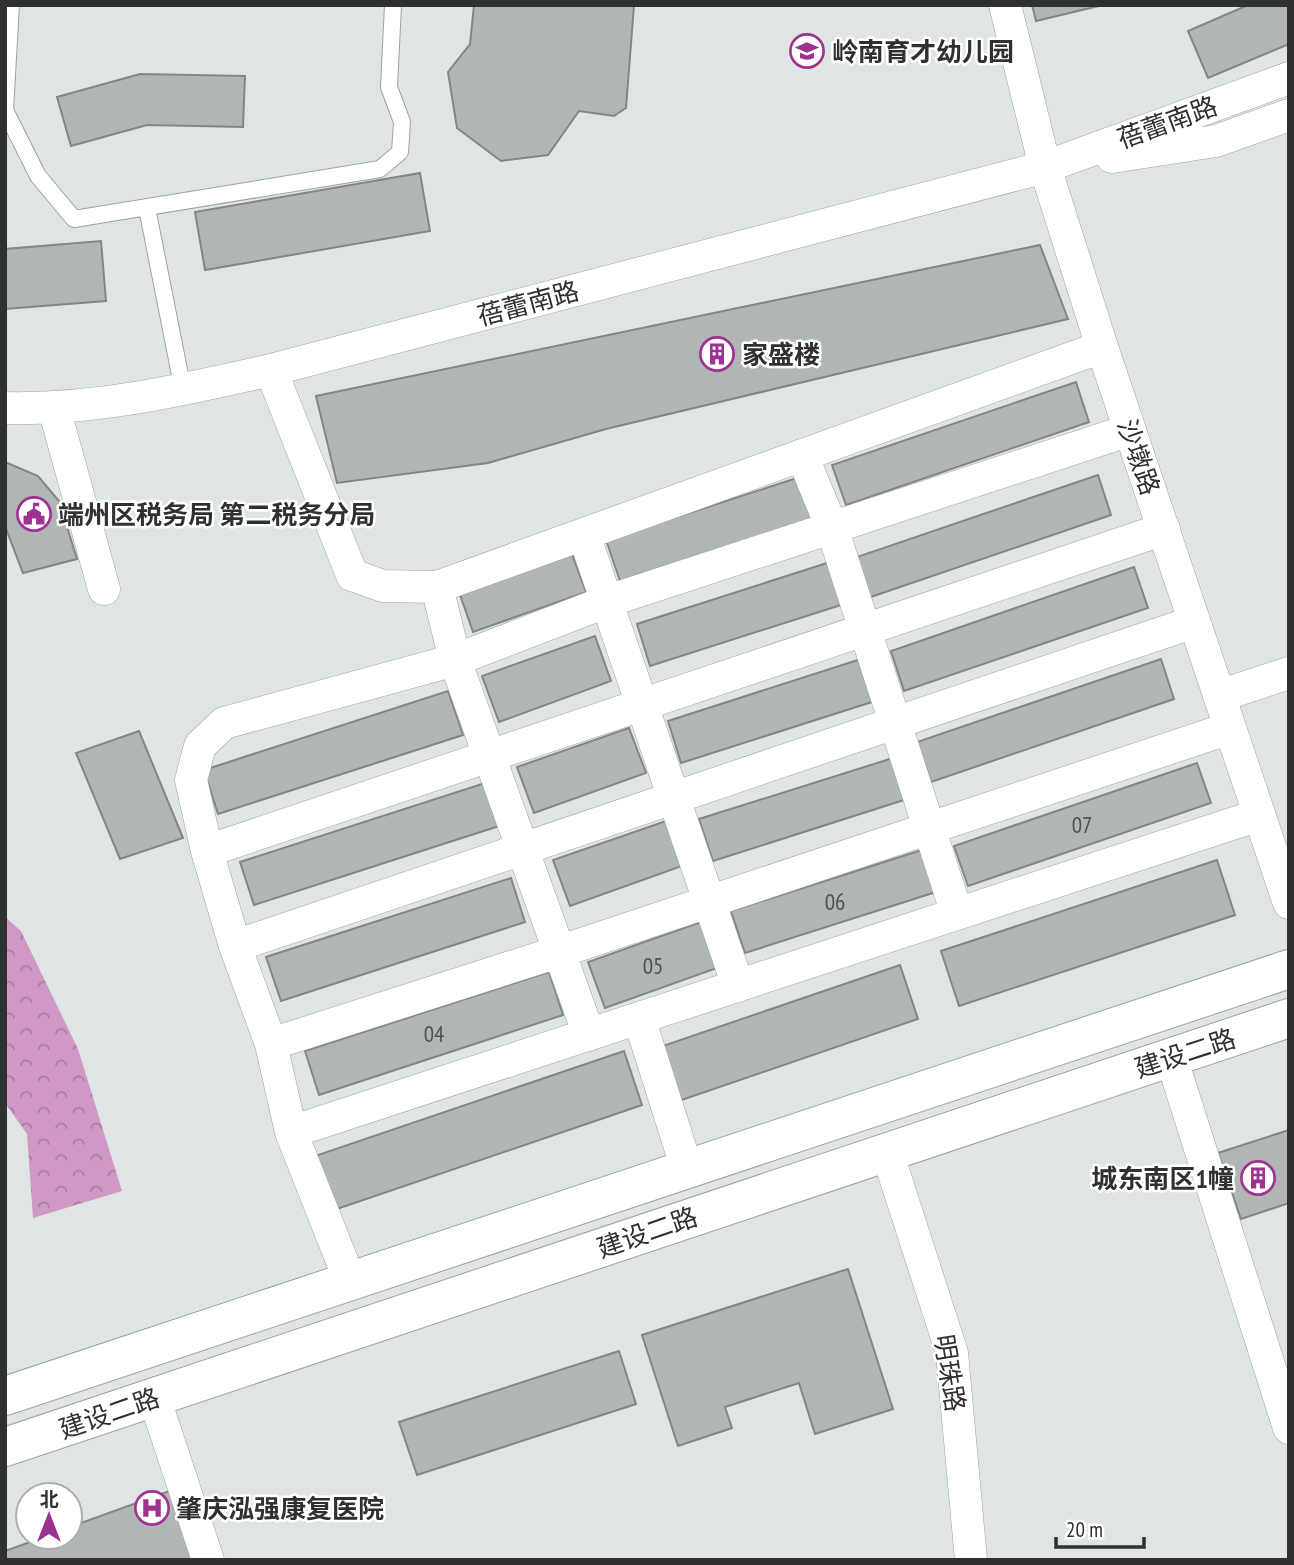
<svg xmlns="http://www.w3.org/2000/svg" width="1294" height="1565" font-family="'PT Sans Narrow','Noto Sans SC',sans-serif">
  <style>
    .forest { fill: url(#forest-crowns) }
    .building { fill: #b0b6b6; stroke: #818787; stroke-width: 2 }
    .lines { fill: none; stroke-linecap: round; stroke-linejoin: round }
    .lane-casing { stroke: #9da3a3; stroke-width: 18 }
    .street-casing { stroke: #9da3a3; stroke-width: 33 }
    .secondary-casing { stroke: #9da3a3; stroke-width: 40 }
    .lane { stroke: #fff; stroke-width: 16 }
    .street { stroke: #fff; stroke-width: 32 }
    .secondary { stroke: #fff; stroke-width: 38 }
    .labels { text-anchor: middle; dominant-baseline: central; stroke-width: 5; stroke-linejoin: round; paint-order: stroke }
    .number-label { font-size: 23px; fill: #4f5252 }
    .poi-label { font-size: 26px; font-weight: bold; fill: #2f3131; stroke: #fff; text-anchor: start }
    .street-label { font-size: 26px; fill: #2f3131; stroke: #fff }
  </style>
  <defs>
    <pattern id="forest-crowns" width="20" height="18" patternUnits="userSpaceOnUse" patternTransform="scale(1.75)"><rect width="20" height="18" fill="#d098c4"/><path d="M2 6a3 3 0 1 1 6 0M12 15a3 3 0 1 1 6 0" fill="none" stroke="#a97da0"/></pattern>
  </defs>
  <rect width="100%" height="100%" fill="#dfe5e5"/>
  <!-- forest -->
  <path class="forest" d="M 5,917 L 21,931 L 78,1049 L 122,1191 L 33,1218 L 27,1134 L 5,1103 Z"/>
  <!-- building -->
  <path class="building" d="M 474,5 L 634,5 L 626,108 L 614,116 L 579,111 L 548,155 L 501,161 L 457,128 L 448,72 L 470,44 Z
    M 1032,5 L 1103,5 L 1036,21 Z
    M 1248,5 L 1289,5 L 1289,44 L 1208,78 L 1188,31 Z
    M 140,74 L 245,76 L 243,127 L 147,125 L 71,146 L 57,97 Z
    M 420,173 L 430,231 L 205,270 L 195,212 Z
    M 101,241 L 106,301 L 5,309 L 5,249 Z
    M 1040,245 L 1068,319 L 606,429 L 488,463 L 337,483 L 316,396 Z
    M 1076,382 L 1089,422 L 846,505 L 832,465 Z
    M 5,462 L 38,476 L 59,501 L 77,559 L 23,573 L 5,526 Z
    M 1098,475 L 1111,515 L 868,598 L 854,558 Z
    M 800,477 L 813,519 L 620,581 L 606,540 Z
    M 569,546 L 586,592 L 473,632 L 457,586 Z
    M 830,562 L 844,604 L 650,666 L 637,624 Z
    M 1134,567 L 1148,608 L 904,691 L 891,651 Z
    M 595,636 L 611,681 L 499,722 L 482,676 Z
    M 861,659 L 875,701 L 681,763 L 668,721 Z
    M 1161,659 L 1174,699 L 931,782 L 917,742 Z
    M 448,691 L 463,735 L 218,814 L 204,770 Z
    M 629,728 L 646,773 L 534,813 L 517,767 Z
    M 139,731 L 183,838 L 120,859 L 76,753 Z
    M 893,758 L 907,799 L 713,861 L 699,819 Z
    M 1197,763 L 1211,803 L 968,886 L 954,846 Z
    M 485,783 L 499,826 L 254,905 L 240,862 Z
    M 666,821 L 682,866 L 570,906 L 553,860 Z
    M 925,849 L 939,891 L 745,953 L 731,911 Z
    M 1217,860 L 1235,915 L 959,1006 L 941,951 Z
    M 511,878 L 525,922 L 281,1001 L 266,957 Z
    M 701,922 L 717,968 L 605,1008 L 588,962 Z
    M 900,965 L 918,1019 L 673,1103 L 654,1049 Z
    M 549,972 L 563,1015 L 319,1095 L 305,1051 Z
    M 624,1051 L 642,1105 L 334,1210 L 315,1156 Z
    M 1289,1130 L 1289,1203 L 1241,1219 L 1218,1153 Z
    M 848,1269 L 893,1409 L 815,1434 L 799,1383 L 725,1407 L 732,1428 L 678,1446 L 642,1335 Z
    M 619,1351 L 636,1404 L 417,1475 L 399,1422 Z
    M 175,1489 L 200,1560 L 5,1560 L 5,1551 L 44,1537 L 70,1537 L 70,1527 Z"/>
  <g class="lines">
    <!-- lane casing -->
    <g class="lane-casing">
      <path id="lane" d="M 5,110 L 38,176 L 74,219 L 380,169 L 400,152 L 402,122 L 389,87 L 393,5
        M 5,110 L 11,5
        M 147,208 L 183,390"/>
    </g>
    <!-- street casing -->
    <g class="street-casing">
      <path id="street" d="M 1005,5 L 1045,167 L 1102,347 L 1289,903
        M 1112,157 L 1216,141 L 1289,115
        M 271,370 L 352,575 L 383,586 L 437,587 L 1102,347
        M 5,408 C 96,410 183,390 271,370 L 1045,167 L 1289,78
        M 54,408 L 104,589
        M 802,455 L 832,528 L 957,914
        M 584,535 L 738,986
        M 437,587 L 455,660 L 589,1035
        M 1219,696 L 1289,673
        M 207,851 L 1164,529
        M 235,946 L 1194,622
        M 639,1018 L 687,1169
        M 271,1044 L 561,951 L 1230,728
        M 1171,1057 L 1289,1428
        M 291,1132 L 1259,815
        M 887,1152 L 952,1353 L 971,1560
        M 350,1281 L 291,1132 L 271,1044 L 235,946 L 207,851 L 191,780 L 200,746 L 224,723 L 455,660 L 608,601 L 1130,430
        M 154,1397 L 208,1560"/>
    </g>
    <!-- secondary casing -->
    <g class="secondary-casing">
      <path id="secondary" d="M 5,1396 L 1289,969
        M 5,1447 L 1289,1018"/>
    </g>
    <!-- lane -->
    <use href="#lane" class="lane"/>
    <!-- street -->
    <use href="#street" class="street"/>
    <!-- secondary -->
    <use href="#secondary" class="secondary"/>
  </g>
  <!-- icons -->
  <defs>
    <g id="school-ring" transform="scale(1.75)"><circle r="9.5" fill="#fff" stroke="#9f3190" stroke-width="1.5"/><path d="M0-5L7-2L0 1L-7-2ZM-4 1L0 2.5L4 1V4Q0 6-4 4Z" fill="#9f3190"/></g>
    <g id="building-ring" transform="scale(1.75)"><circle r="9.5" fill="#fff" stroke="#9f3190" stroke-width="1.5"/><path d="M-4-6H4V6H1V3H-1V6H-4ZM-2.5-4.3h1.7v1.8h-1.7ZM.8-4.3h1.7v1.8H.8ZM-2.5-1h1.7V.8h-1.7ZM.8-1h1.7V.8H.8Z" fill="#9f3190"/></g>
    <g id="civic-ring" transform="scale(1.75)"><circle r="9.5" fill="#fff" stroke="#9f3190" stroke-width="1.5"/><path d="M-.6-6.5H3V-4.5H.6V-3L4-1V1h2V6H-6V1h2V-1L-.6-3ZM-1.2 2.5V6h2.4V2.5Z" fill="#9f3190"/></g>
    <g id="hospital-ring" transform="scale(1.75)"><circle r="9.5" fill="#fff" stroke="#9f3190" stroke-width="1.5"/><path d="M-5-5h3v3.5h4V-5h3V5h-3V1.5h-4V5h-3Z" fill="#9f3190"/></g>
  </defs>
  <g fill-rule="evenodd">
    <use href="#school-ring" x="807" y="51"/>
    <use href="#building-ring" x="717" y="354"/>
    <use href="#civic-ring" x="34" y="514"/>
    <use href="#building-ring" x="1258" y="1178"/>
    <use href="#hospital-ring" x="152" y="1508"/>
  </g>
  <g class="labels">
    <!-- number labels -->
    <g class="number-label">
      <text x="1082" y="824">07</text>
      <text x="835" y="901">06</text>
      <text x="653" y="965">05</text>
      <text x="434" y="1033">04</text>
    </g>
    <!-- poi labels -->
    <g class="poi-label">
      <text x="832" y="51">岭南育才幼儿园</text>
      <text x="742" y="354">家盛楼</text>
      <text x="58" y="514">端州区税务局 第二税务分局</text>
      <text x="1234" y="1178" text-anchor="end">城东南区1幢</text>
      <text x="176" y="1508">肇庆泓强康复医院</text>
    </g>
    <!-- street labels -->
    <g class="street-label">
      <text transform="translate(1167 122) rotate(-20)">蓓蕾南路</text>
      <text transform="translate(528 303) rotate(-15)">蓓蕾南路</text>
      <text transform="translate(1139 457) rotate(71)">沙墩路</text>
      <text transform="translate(1185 1053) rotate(-18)">建设二路</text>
      <text transform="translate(647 1232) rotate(-19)">建设二路</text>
      <text transform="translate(950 1373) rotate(81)">明珠路</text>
      <text transform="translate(109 1413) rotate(-19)">建设二路</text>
    </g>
  </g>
  <!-- border -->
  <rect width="1294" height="1565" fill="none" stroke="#2f3131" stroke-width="14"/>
  <!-- north arrow -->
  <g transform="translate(49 1516)"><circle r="33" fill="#ffffff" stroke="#acadad" stroke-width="2"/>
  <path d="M0-5L12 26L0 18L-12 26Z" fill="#9f3190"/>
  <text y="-10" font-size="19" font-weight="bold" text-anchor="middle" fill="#2f3131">北</text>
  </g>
  <!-- scale -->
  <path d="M1056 1537v10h88v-10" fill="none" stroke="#2f3131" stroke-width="3.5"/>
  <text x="1066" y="1537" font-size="21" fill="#2f3131" stroke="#ffffff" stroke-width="5" paint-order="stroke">20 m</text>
</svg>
